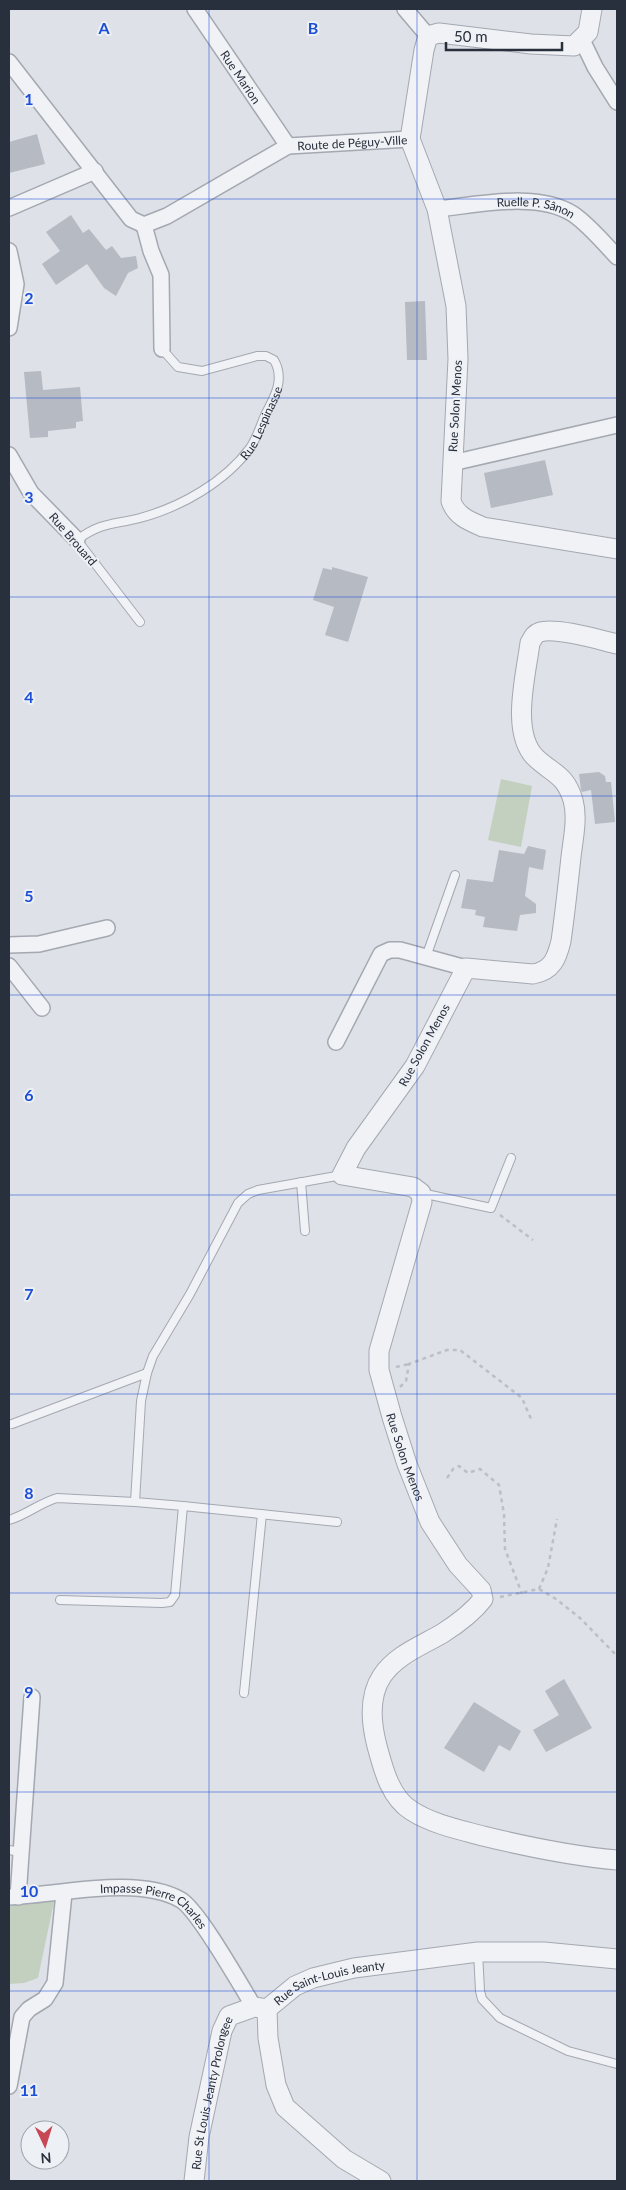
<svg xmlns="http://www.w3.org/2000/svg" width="626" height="2190" font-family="Lato,sans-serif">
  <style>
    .green { fill: #c3d0bf }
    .building { fill: #b5bac3 }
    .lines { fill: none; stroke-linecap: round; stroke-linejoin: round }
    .service-casing { stroke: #a4a8b1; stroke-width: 10 }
    .minor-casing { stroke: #a4a8b1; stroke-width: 18 }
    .tertiary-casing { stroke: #a4a8b1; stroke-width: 21 }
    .path { stroke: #bcbfc5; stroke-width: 2.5; stroke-dasharray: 4 4; stroke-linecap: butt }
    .service { stroke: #f0f2f5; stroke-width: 8 }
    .minor { stroke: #f0f2f5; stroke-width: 15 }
    .tertiary { stroke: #f0f2f5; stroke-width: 19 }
    .grid { fill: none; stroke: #1d4ed8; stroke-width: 1; stroke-opacity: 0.55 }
    .labels { text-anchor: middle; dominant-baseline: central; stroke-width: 4; stroke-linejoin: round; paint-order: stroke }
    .street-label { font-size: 12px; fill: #282f3d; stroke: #edf0f4 }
    .grid-label { font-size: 16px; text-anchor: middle; font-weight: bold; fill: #1d4ed8; stroke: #edf0f4; stroke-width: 4; stroke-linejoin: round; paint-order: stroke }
  </style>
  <rect width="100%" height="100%" fill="#dee1e7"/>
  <!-- green -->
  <path class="green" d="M 501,779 L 532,786 L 521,847 L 488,840 Z
    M 55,1897 L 38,1978 L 24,1983 L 9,1984 L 9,1900 Z"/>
  <!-- building -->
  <path class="building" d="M 37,134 L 45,164 L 9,173 L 9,142 Z
    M 71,215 L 83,233 L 89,229 L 106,250 L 112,246 L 121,258 L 136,256 L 138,268 L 128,273 L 116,296 L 104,288 L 87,264 L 56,285 L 42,264 L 60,251 L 46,232 Z
    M 425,301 L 427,360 L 407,360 L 405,302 Z
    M 41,371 L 43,390 L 80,387 L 83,421 L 76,422 L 76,428 L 48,431 L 48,437 L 30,438 L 24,372 Z
    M 545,460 L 553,495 L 491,508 L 484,473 Z
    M 332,567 L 368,577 L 348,642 L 325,635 L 334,607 L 313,600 L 323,568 L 332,570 Z
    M 599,772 L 605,776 L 606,782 L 611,782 L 615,822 L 595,824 L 591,790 L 582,792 L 581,790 L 579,774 Z
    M 528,846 L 546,850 L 543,870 L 529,867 L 525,896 L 536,904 L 536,913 L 520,915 L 517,931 L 483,927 L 485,917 L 475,915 L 476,910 L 461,908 L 467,879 L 493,882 L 499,850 L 524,854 Z
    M 564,1679 L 592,1728 L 546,1752 L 533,1730 L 559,1715 L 545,1691 Z
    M 474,1702 L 521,1731 L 510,1751 L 499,1745 L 484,1772 L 444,1748 Z"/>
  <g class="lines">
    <!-- service casing -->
    <g class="service-casing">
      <g id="service">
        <path id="s1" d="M 140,622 L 77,540 C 101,522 113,525 140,518 C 181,507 225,482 250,448 C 257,438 261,424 266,413 C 275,396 285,379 274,360 L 266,356 L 257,356 L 202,371 L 178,367 L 162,349"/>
        <path d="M 426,957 L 455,875"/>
        <path d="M 301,1182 L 305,1231"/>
        <path d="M 421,1193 L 491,1208 L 511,1158"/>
        <path d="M 12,1424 L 147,1373"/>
        <path d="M 183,1506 L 337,1522"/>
        <path d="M 9,1520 C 26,1515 40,1503 57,1498 L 135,1502"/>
        <path d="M 60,1600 L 162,1603 L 170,1602 L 175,1595 L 183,1506 L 135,1502 L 141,1401 L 147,1373 L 153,1356 L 190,1294 L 238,1203 L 248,1194 L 258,1190 L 342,1175"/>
        <path d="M 244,1693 L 262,1514"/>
        <path d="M 9,1850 L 21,1852"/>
        <path d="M 478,1952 L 480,1991 L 482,1999 L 500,2018 L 568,2051 L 617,2064"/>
      </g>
    </g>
    <!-- minor casing -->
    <g class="minor-casing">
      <g id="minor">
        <path id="s2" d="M 195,9 L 288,146"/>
        <path d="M 405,9 L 428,36"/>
        <path d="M 582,40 L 595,67 L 617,102"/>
        <path id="s3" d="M 9,62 L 131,219 L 144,225 L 167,216 L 288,146 L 410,139"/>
        <path d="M 9,208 L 95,171"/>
        <path id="s4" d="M 437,209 C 477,205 538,191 573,214 C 589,225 604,243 617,257"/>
        <path d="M 144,225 L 151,251 L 161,275 L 162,349"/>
        <path d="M 9,251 L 16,284 L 9,328"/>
        <path d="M 9,455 L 31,493 L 77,540"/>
        <path d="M 452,463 L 617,425"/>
        <path d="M 9,945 L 39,944 L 107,928"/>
        <path d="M 9,966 L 42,1008"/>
        <path d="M 336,1042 L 381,954 L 390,950 L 400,950 L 466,968"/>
        <path id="s5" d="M 9,1897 C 58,1895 138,1875 181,1900 C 199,1911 241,1986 254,2007"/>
        <path d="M 18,1897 L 32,1697"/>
        <path d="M 9,2086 L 22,2017 L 29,2009 L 45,1999 L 55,1983 L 64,1893"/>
      </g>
    </g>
    <!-- tertiary casing -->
    <g class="tertiary-casing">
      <g id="tertiary">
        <path d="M 592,9 L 588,32 L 574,46 L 531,44 L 439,33 L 428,36 L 424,50 L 410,139 L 437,209 L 456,306 L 458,359 L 451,501 C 456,516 469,521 483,527 L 617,549"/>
        <path id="s6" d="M 617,644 C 600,640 556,627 540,632 C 534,634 533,638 530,643 C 526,675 510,733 536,758 C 553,774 565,774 573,800 C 578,818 573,839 571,857 C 568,885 565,913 561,941 C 557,958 552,971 533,974 L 466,968 L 415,1066 L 356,1148 L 342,1175 L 413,1187 L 421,1193 L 422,1202 L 379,1351 L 379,1370 L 392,1417 L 407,1464 L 430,1522 L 458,1565 L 481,1590 L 483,1599 C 473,1612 457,1624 443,1633 C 421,1646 396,1655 382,1676 C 368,1697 371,1723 377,1746 C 383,1768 390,1798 412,1811 C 432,1824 461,1830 483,1836 C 528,1847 572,1856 617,1860"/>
        <path id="s7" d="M 194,2181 L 199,2137 L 222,2031 L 229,2016 L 254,2007 L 267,2009"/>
        <path id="s8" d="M 381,2181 L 344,2159 L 285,2107 L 276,2085 L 268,2038 L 267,2009 L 295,1986 L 313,1978 L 354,1968 L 478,1952 L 544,1952 L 617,1959"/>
      </g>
    </g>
    <!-- path -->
    <path class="path" d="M 500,1215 L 533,1240
      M 396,1367 L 409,1364
      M 400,1387 L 406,1381 L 409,1364 L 447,1350 L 460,1350 L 522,1398 L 531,1419
      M 447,1478 L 453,1469 L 459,1466 L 468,1473 L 480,1469 L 499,1485 L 504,1514 L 505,1549 L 522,1594
      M 539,1589 L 548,1568 L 557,1519
      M 500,1597 L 539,1589 L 556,1599 L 580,1618 L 617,1656"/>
    <!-- service -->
    <use href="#service" class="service"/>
    <!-- minor -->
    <use href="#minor" class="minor"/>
    <!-- tertiary -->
    <use href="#tertiary" class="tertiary"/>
  </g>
  <!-- grid -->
  <path class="grid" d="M 209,9 L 209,2181M 417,9 L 417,2181M 9,199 L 617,199M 9,398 L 617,398M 9,597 L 617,597M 9,796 L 617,796M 9,995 L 617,995M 9,1195 L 617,1195M 9,1394 L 617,1394M 9,1593 L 617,1593M 9,1792 L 617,1792M 9,1991 L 617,1991"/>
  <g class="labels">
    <!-- street labels -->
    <g class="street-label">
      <text stroke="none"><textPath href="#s2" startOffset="82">Rue Marion</textPath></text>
      <text stroke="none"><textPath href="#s3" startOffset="442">Route de Péguy-Ville</textPath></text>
      <text stroke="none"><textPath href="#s4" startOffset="100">Ruelle P. Sânon</textPath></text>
      <text transform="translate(455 406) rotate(-87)">Rue Solon Menos</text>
      <text stroke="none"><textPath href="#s1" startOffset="331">Rue Lespinasse</textPath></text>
      <text transform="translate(73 539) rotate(49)">Rue Brouard</text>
      <text transform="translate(424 1045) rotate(-61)">Rue Solon Menos</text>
      <text stroke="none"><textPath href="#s6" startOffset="1124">Rue Solon Menos</textPath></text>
      <text stroke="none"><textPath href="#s5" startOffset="151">Impasse Pierre Charles</textPath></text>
      <text stroke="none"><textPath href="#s8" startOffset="292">Rue Saint-Louis Jeanty</textPath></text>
      <text stroke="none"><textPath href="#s7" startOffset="90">Rue St Louis Jeanty Prolongee</textPath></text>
    </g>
  </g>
  <g class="grid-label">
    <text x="104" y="34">A</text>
    <text x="313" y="34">B</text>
    <text x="29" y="105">1</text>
    <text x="29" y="304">2</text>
    <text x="29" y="503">3</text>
    <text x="29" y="703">4</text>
    <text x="29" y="902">5</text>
    <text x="29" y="1101">6</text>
    <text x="29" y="1300">7</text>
    <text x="29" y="1499">8</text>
    <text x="29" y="1698">9</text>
    <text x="29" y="1897">10</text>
    <text x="29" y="2096">11</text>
  </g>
  <!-- border -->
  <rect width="626" height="2190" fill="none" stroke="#282f3d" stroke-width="20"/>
  <!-- north arrow -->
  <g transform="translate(45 2145) rotate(176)"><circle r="24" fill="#edf0f4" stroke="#9ea3ab"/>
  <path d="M0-4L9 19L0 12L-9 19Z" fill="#c74755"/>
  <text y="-8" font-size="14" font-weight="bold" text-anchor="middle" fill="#282f3d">N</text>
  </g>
  <!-- scale -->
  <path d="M446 42v8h116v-8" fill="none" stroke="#282f3d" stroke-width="2.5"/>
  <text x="454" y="42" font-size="15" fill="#282f3d" stroke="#edf0f4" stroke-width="4" paint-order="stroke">50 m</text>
</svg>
